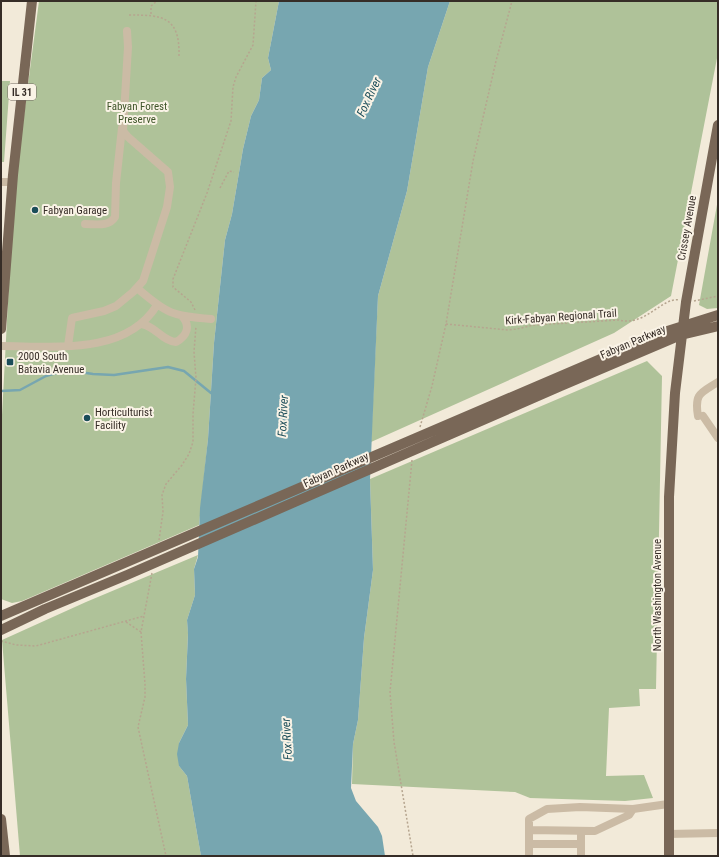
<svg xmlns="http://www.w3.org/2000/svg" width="719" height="857" font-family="'Roboto Condensed',sans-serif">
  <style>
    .green { fill: #afc299 }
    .water { fill: #77a6b0 }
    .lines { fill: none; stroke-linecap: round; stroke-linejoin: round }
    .stream { stroke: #77a6b0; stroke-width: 2.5 }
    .path { stroke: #b6a58f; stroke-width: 1.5; stroke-dasharray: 2 2; stroke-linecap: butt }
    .minor { stroke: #cbbba5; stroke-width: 8 }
    .major { stroke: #796757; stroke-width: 10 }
    .poi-dot { fill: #1b4d59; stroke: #faf3e6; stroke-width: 1.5 }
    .labels { text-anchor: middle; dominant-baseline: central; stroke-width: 4; stroke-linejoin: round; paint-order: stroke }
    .shield { fill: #faf3e6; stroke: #716860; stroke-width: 1 }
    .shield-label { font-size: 10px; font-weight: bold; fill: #362d27 }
    .park-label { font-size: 11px; fill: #3f5529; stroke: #faf3e6 }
    .poi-label { font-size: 11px; fill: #362d27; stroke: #faf3e6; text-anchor: start }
    .street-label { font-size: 11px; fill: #362d27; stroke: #faf3e6 }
    .water-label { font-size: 12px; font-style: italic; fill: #1b4d59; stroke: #faf3e6 }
  </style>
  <rect width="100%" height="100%" fill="#f2ead9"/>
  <!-- green -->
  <path class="green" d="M 39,1 L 279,1 L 268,58 L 271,70 L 262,78 L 259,100 L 251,116 L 243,149 L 232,214 L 225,240 L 214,343 L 208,439 L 199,525 L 22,601 L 12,603 L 1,599 L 1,434 L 11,245 L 17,168 Z
    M 450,1 L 718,1 L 718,53 L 671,296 L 614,333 L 371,442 L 378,296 L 407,191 L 428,67 Z
    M 1,81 L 10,81 L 4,162 L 1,162 Z
    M 718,199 L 718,308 L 707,309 L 699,305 Z
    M 647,361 L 662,376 L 656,689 L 639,689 L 640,706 L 609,708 L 606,776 L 644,775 L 653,798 L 625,801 L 530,798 L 515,792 L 352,784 L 353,744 L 358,720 L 364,638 L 373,570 L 370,479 Z
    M 198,555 L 194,569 L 195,595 L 187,620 L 188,633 L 186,679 L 188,725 L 179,743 L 179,766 L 187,776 L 201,856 L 20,856 L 2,640 L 86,602 Z"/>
  <!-- water -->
  <path class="water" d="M 279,1 L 450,1 L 428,67 L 407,191 L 378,296 L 370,479 L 373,570 L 364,638 L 358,720 L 353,744 L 351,788 L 356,801 L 378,827 L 382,836 L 385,856 L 201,856 L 187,776 L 179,766 L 177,754 L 179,743 L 188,725 L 186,679 L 188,634 L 187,620 L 195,595 L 194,569 L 198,557 L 200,508 L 208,439 L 214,343 L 225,240 L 232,214 L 243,149 L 251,116 L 259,100 L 262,78 L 271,70 L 268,58 Z"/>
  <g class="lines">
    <!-- stream -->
    <path class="stream" d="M 1,391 L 20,390 L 46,376 L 67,370 L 93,374 L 114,375 L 168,367 L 184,371 L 211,393"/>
    <!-- path -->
    <path class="path" d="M 151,14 L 151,6 L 157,1
      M 129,15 C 162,15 180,16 179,56
      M 220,188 L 229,171 L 234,172
      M 694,301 L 718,296
      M 195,310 L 191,302 L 173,287 L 173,279 L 207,193 L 231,121 L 233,87 L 236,77 L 253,45 L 256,1
      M 446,324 L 508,330 L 517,329 L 534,325 L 619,320 C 645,327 662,297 679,300
      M 420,427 L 432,386 L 446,324 L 473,161 L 496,61 L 512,1
      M 412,460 L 390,692 L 394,742 L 413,856
      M 159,540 L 163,512 L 162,495 L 166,484 L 182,465 L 189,454 L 193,442 L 193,414 L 196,378 L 194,352 L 196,326
      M 152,573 L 141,632 L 145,684 L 145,697 L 138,727 L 166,856
      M 126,622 L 141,632
      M 1,641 L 16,645 L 36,646 L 144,616"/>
    <!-- minor -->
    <path class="minor" d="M 1,182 L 13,182
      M 85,224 C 96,224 109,227 115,217 L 116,183 L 122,128
      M 137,288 C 167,314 172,316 211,319
      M 142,324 C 156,327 163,341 176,342 C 187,336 191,326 182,316
      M 1,346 C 52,346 126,356 157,305
      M 68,346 L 72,318 L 104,311 L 116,306 L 133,292 L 143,281 L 167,207 L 170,187 L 168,172 L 128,137 L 123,131 L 128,47 L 127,31
      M 698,416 C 694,393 701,393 718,382
      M 703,416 L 718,438
      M 633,809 L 668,804
      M 668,834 L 718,833
      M 529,844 L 581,844
      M 529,856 C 529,844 529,831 529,819 L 547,809 L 580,807 L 633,809 L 629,815 L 595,831 L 529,830
      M 581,856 L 581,831"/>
    <!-- major -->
    <path class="major" d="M 1,329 L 13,175 L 32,1
      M 1,616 L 661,333 L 718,315
      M 1,630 L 45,609 L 127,575 L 561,386 L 681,335 L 718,326
      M 1,819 L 5,856
      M 669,856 L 669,497 L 675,393 L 686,302 L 718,125"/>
  </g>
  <!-- markers -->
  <g class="poi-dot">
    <circle cx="35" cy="210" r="4"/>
    <rect x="6" y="358" width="8" height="8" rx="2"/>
    <circle cx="87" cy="418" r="4"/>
  </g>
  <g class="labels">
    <!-- shield labels -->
    <rect class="shield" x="8" y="84" width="28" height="16" rx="3"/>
    <g class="shield-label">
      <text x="22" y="92">IL 31</text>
    </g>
    <!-- park labels -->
    <g class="park-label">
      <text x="137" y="106">Fabyan Forest<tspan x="137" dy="13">Preserve</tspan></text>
    </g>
    <!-- poi labels -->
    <g class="poi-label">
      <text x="43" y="210">Fabyan Garage</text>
      <text x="18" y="356">2000 South<tspan x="18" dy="13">Batavia Avenue</tspan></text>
      <text x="95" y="412">Horticulturist<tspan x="95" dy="13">Facility</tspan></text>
    </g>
    <!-- street labels -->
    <g class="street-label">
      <text transform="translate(687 228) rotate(-80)">Crissey Avenue</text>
      <text transform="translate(561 317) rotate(-4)">Kirk-Fabyan Regional Trail</text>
      <text transform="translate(633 342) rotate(-23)">Fabyan Parkway</text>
      <text transform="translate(336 470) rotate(-24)">Fabyan Parkway</text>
      <text transform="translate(657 595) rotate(-90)">North Washington Avenue</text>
    </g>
    <!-- water labels -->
    <g class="water-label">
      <text transform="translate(369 97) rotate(-65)">Fox River</text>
      <text transform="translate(283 416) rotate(-87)">Fox River</text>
      <text transform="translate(287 739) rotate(-93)">Fox River</text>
    </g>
  </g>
  <!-- border -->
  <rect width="719" height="857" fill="none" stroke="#362d27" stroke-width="4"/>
</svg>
